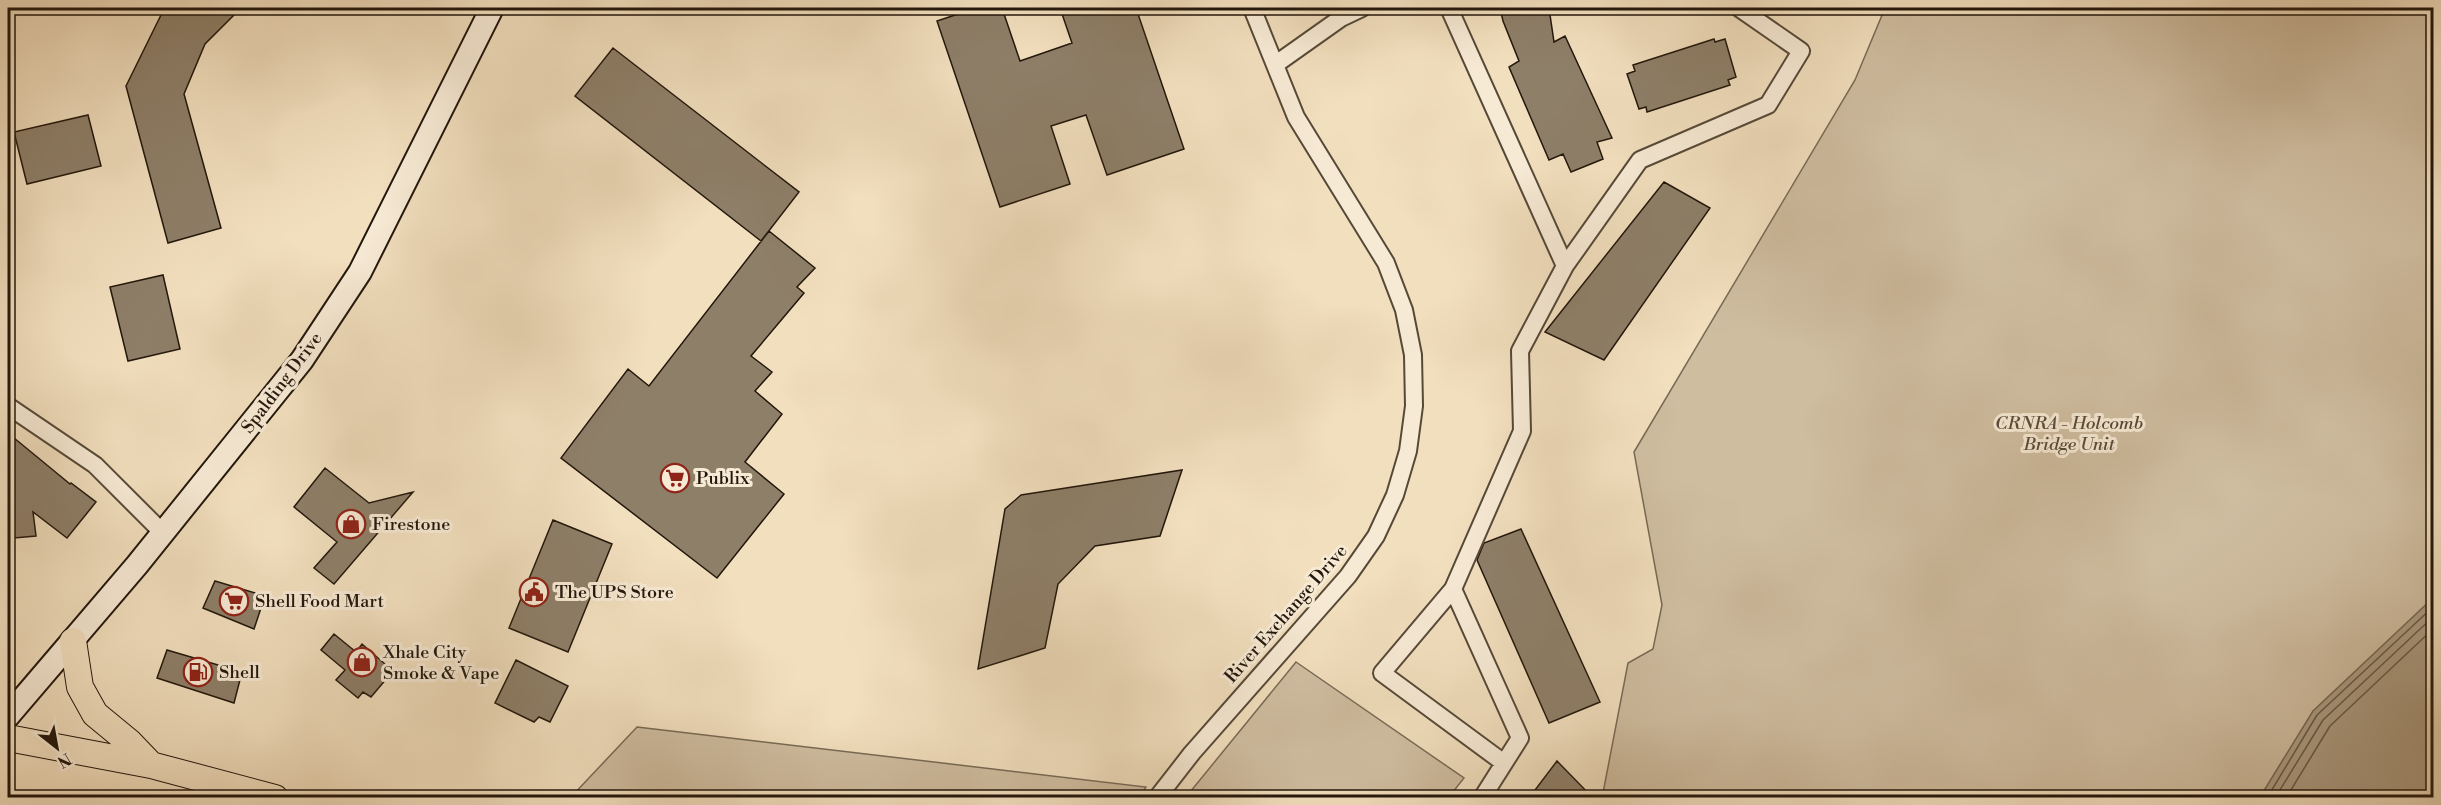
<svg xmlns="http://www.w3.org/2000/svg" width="2441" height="805" font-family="'Libre Bodoni',serif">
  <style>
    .green { fill: #cfbda0; stroke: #786a56; stroke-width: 1.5 }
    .water { fill: #ab9b81; stroke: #746652; stroke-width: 1.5 }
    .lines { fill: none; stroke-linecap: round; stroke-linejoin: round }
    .shore { stroke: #665946; stroke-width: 1.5 }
    .building { fill: #8e7f69; stroke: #22170c; stroke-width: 1.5 }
    .street-casing { stroke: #564938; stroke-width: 20 }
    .secondary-casing { stroke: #22170c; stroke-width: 26 }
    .primary-casing { stroke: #22170c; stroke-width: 28 }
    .street { stroke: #f7ead5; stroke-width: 16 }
    .secondary { stroke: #f7ead5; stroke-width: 22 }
    .primary { stroke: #f2dfbe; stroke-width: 26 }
    .labels { text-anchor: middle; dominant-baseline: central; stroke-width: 6; stroke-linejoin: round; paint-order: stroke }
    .street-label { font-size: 18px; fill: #22170c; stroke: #f7ead5 }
    .park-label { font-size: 18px; font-style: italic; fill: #564938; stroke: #f7ead5 }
    .poi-label { font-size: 18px; fill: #22170c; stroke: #f7ead5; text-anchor: start }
  </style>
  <rect width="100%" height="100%" fill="#f2dfbe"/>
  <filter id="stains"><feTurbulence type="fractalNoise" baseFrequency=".00333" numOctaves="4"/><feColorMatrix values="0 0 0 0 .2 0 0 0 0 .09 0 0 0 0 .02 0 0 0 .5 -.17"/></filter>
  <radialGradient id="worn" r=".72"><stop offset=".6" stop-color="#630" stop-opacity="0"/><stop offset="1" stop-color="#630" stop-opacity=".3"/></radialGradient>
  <!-- green -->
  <path class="green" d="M 1885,8 L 2433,8 L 2433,605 L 2262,797 L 1600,798 L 1603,793 L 1628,663 L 1653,649 L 1662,605 L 1634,452 L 1855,80 Z
    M 1296,662 L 1464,778 L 1449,797 L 1186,797 Z
    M 637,727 L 1146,787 L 1139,798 L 571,797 Z"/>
  <!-- water -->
  <path class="water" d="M 2433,598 L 2433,797 L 2260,797 L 2313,711 Z"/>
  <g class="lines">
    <!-- shore -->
    <path class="shore" d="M 2267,798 L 2317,715 L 2434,606
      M 2275,798 L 2323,720 L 2434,616
      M 2286,798 L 2330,726 L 2434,628"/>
  </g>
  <!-- building -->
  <path class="building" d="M 168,8 L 241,8 L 205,44 L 184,94 L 221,228 L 168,243 L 126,86 L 162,13 Z
    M 976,8 L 1002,8 L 1020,61 L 1072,43 L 1060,8 L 1136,8 L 1184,149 L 1107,175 L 1086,115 L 1051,126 L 1070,184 L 1000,207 L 937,21 Z
    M 1500,8 L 1549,8 L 1554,42 L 1565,36 L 1612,138 L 1597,142 L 1603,159 L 1571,172 L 1563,154 L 1549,160 L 1509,67 L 1519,61 L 1503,21 Z
    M 1714,39 L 1715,42 L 1725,39 L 1736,77 L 1728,80 L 1730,85 L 1647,112 L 1646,107 L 1639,109 L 1627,74 L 1635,71 L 1633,65 Z
    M 613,48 L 799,192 L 761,241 L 575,96 Z
    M 88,115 L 101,166 L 27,184 L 14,132 Z
    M 1664,182 L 1710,208 L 1604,360 L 1545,332 Z
    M 769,231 L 815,268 L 797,287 L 804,293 L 751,356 L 772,372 L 755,391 L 782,414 L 745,462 L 784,494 L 717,578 L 561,458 L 628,369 L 649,386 Z
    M 163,275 L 180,349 L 128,361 L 110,287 Z
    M 8,433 L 70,484 L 71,483 L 96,502 L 67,538 L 33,512 L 36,536 L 14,538 L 8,485 Z
    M 325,468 L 369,503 L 413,492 L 334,584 L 314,568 L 337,542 L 294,507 Z
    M 1182,470 L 1160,536 L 1095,546 L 1058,584 L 1045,648 L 978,669 L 1005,509 L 1021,495 Z
    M 553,520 L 612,544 L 568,652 L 509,628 Z
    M 1521,529 L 1600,702 L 1549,723 L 1477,560 L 1484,543 Z
    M 215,581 L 265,596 L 254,629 L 203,608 Z
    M 334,634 L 356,652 L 362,644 L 393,671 L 371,697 L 363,692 L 358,698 L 336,680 L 345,670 L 321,650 Z
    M 167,650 L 242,672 L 234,703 L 157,678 Z
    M 516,660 L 568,686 L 550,722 L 539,717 L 534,722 L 495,703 Z
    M 1557,761 L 1593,798 L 1529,798 Z"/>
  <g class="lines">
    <!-- street casing -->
    <g class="street-casing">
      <path id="street" d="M 1449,8 L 1565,266
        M 1276,64 L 1341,18 L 1362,8
        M 8,406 L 95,465 L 163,533
        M 1453,589 L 1382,673 L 1504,763
        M 1157,798 L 1192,753 L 1348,576 L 1376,536 L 1395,495 L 1408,451 L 1414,406 L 1413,355 L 1404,310 L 1386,263 L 1296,117 L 1252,8
        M 1482,798 L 1520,738 L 1453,589 L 1522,431 L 1520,351 L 1565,266 L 1640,160 L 1768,105 L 1801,51 L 1739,8"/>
    </g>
    <!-- secondary casing -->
    <g class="secondary-casing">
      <path id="secondary" d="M 8,716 L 137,565 L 302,360 L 360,272 L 492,8"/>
    </g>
    <!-- primary casing -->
    <g class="primary-casing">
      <path id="primary" d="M 73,641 L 80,687 L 95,714 L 129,742 L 151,765
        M 8,738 L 151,765 L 275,798"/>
    </g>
    <!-- street -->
    <use href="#street" class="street"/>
    <!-- secondary -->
    <use href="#secondary" class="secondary"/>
    <!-- primary -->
    <use href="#primary" class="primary"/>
  </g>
  <!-- icons -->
  <defs>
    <g id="supermarket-ring" transform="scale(1.5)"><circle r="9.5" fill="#f7ead5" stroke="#8f2418" stroke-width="1.5"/><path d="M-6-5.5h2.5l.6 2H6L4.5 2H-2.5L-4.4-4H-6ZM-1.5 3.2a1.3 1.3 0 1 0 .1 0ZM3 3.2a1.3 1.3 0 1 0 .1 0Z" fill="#8f2418"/></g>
    <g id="shop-ring" transform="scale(1.5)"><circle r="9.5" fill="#f7ead5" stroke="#8f2418" stroke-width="1.5"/><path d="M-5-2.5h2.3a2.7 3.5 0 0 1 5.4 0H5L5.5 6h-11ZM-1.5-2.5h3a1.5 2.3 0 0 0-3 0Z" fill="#8f2418"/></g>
    <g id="civic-ring" transform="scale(1.5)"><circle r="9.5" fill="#f7ead5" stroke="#8f2418" stroke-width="1.5"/><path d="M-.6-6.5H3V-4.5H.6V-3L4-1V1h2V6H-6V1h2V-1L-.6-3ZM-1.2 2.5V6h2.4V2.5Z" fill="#8f2418"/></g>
    <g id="fuel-ring" transform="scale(1.5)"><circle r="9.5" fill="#f7ead5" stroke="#8f2418" stroke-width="1.5"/><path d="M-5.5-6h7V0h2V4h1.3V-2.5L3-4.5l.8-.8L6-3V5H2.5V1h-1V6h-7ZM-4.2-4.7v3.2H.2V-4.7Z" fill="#8f2418"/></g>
  </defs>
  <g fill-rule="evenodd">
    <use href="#supermarket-ring" x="675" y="478"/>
    <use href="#shop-ring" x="351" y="524"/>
    <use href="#civic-ring" x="534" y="592"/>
    <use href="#supermarket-ring" x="234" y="601"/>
    <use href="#shop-ring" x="362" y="662"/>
    <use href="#fuel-ring" x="198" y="672"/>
  </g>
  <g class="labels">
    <!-- street labels -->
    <g class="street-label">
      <text transform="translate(282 383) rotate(-53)">Spalding Drive</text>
      <text transform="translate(1286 614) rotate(-49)">River Exchange Drive</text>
    </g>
    <!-- park labels -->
    <g class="park-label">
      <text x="2069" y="423">CRNRA - Holcomb<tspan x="2069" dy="21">Bridge Unit</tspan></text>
    </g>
    <!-- poi labels -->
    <g class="poi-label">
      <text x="696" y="478">Publix</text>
      <text x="372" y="524">Firestone</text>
      <text x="555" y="592">The UPS Store</text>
      <text x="255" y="601">Shell Food Mart</text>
      <text x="383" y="652">Xhale City<tspan x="383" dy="21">Smoke &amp; Vape</tspan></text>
      <text x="219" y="672">Shell</text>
    </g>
  </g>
  <!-- margin -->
  <rect width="2441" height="805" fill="none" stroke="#f2dfbe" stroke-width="30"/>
  <rect x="9" y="9" width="2423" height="787" fill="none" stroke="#22170c" stroke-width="3"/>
  <rect x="15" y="15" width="2411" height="775" fill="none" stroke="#22170c" stroke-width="1.5"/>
  <!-- north arrow -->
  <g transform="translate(57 748) rotate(149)" stroke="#f7ead5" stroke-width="4.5" paint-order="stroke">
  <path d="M0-4.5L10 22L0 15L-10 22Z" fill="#22170c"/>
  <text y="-9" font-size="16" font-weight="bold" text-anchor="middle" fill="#22170c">N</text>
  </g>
  <rect width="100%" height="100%" filter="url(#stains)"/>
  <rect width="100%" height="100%" fill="url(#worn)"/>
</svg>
